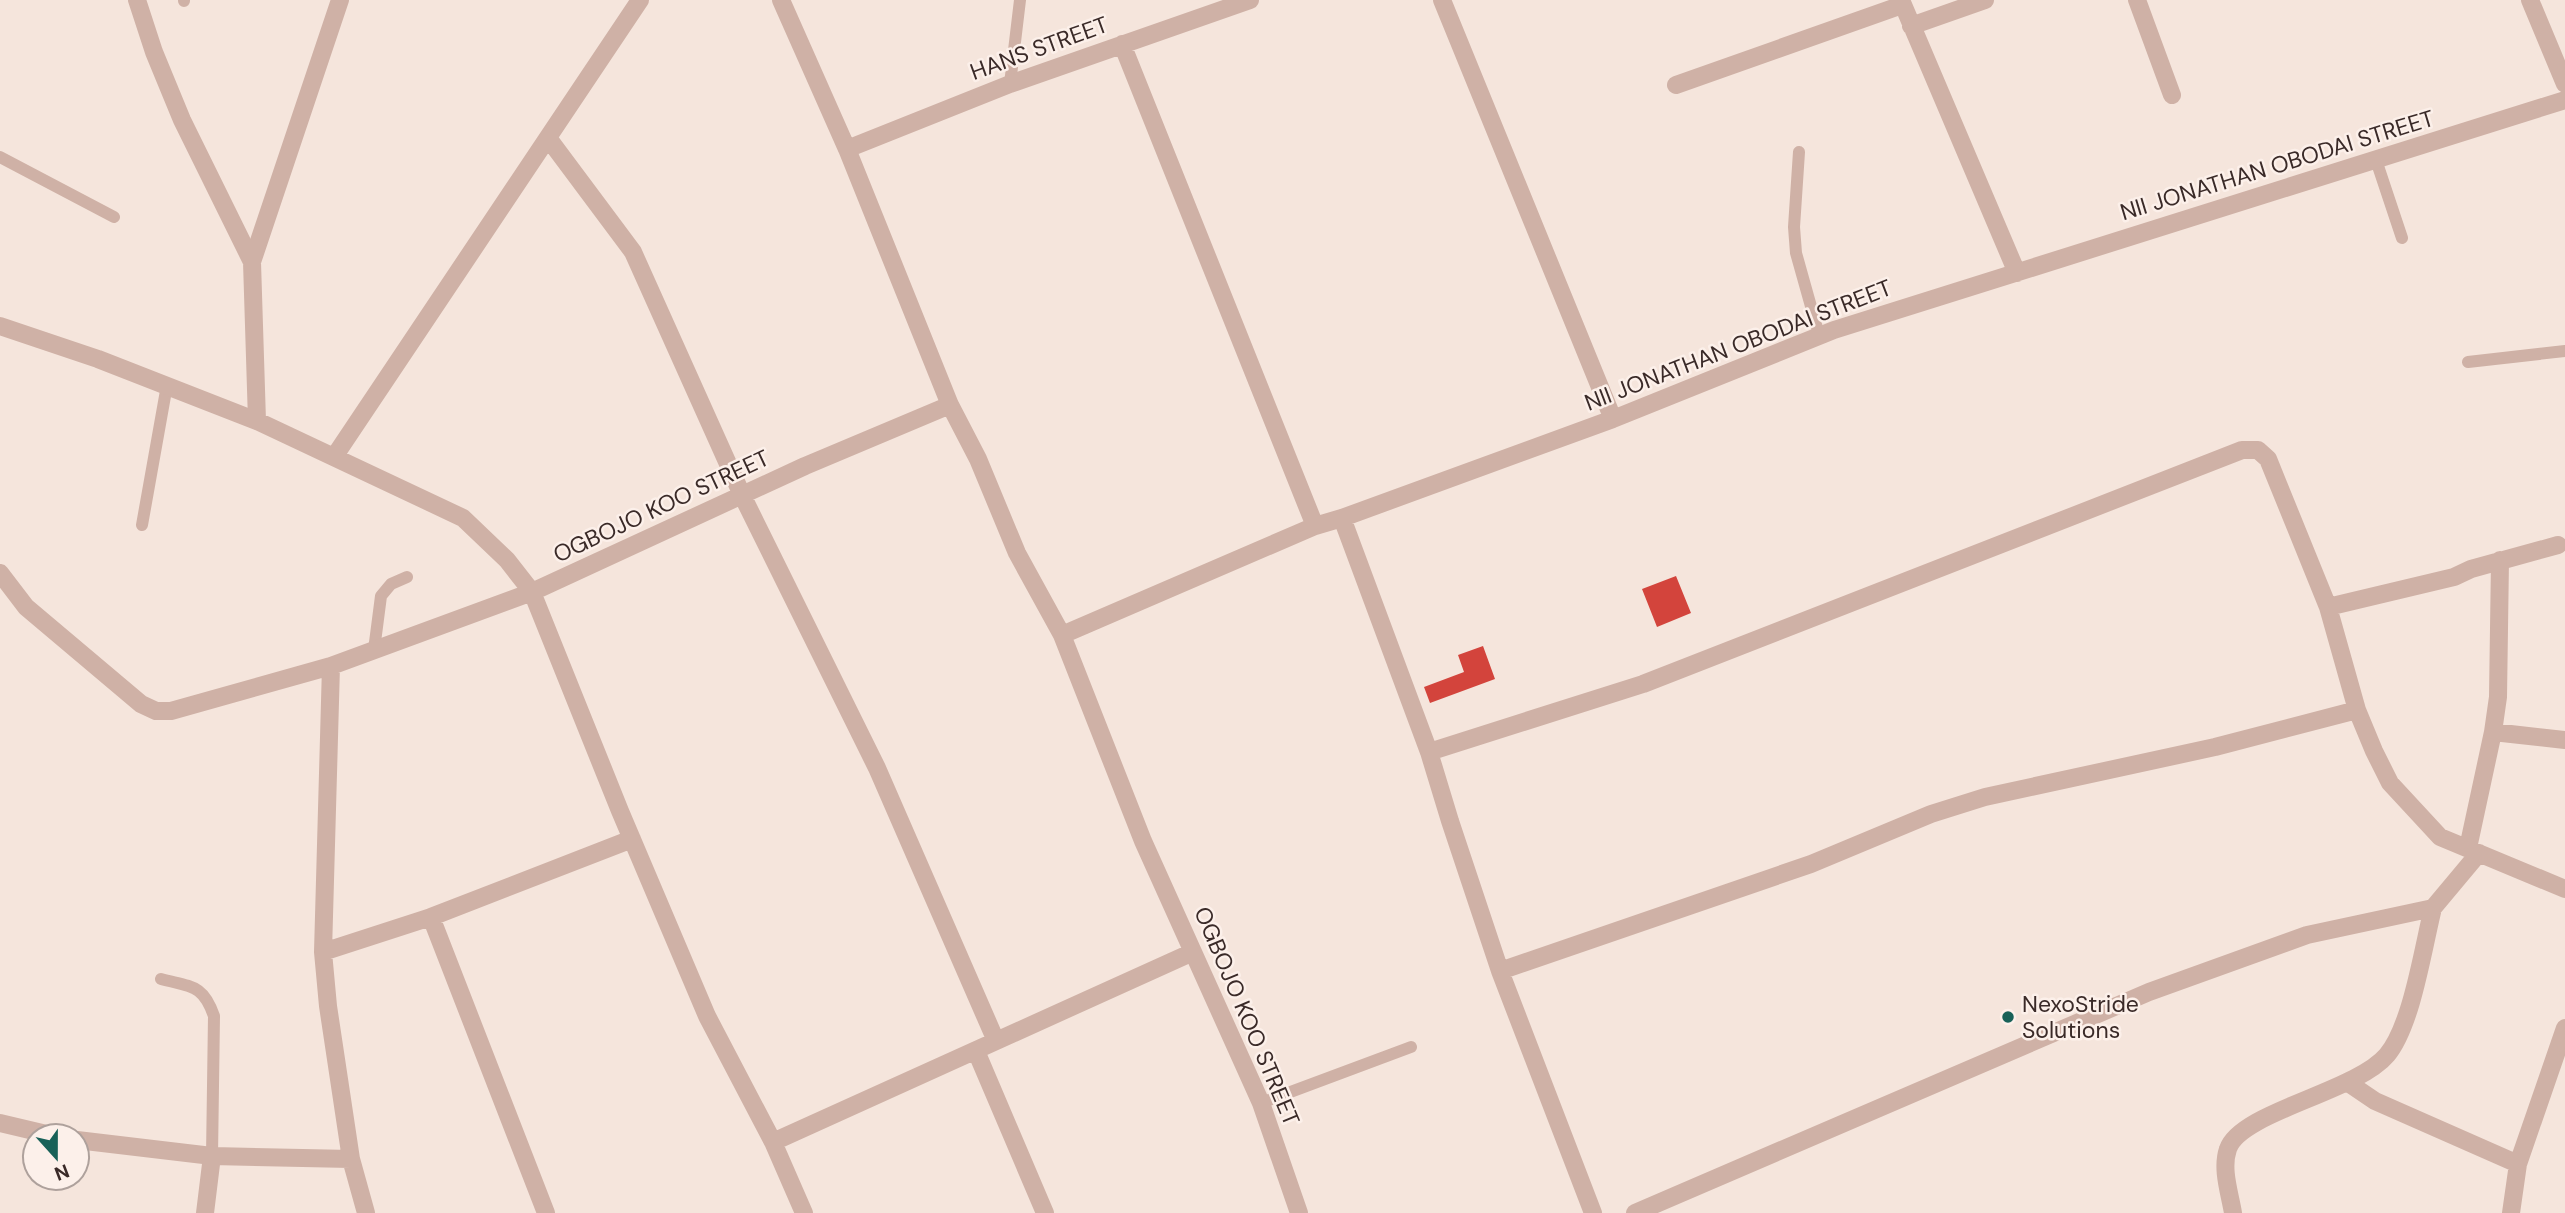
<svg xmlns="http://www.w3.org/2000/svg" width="2565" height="1213" font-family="'DM Sans',sans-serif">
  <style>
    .building { fill: #d3443c }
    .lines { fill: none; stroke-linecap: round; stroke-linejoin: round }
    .service { stroke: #cfb1a6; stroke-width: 12 }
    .minor { stroke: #cfb1a6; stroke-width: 18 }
    .poi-dot { fill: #186158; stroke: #fcf0ea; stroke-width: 2.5 }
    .labels { text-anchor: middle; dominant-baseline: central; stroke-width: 5; stroke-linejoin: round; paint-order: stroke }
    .street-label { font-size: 23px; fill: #3a2a28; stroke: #fcf0ea }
    .poi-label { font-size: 23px; fill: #3a2a28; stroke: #fcf0ea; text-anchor: start }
  </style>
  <rect width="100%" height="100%" fill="#f5e5dc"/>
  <!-- building -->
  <path class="building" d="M 1676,576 L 1691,613 L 1657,627 L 1642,589 Z
    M 1483,646 L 1495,679 L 1430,703 L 1424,687 L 1464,672 L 1458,655 Z"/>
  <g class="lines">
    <!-- service -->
    <path class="service" d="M 184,1 L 184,0
      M 1010,84 L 1020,0
      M 1799,152 L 1794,227 L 1796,253 L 1819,335
      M 0,157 L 114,217
      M 2376,160 L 2402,238
      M 2468,362 L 2565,351
      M 142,525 L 167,385
      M 374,650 L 381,596 L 391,584 L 407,577
      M 161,979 C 191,987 203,984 214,1016 L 212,1156
      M 1261,1103 L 1411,1047"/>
    <!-- minor -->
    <path class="minor" d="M 137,0 L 154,52 L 182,120 L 252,262 L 257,421
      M 781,0 L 847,149 L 950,405 L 978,459 L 1017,553 L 1062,635 L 1143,841 L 1261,1103 L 1299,1213
      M 1442,0 L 1613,419
      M 1901,0 L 2017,273
      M 2137,0 L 2172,95
      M 2530,0 L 2565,84
      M 1911,26 L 1985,0
      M 1122,44 L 1315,526
      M 1676,85 L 1902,5
      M 548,138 L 633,252 L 742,495 L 877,768 L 996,1041
      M 847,149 L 1010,84 L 1250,0
      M 252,262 L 340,0
      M 0,326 L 98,359 L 257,421 L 463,518 L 507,560 L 532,592 L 620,811 L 707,1016 L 773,1142 L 804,1213
      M 334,457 L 640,0
      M 1342,518 L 1429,752 L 1450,821 L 1500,971 L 1593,1213
      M 0,573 L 26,607 L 141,704 L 156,711 L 171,711 L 331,666 L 532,592 L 805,466 L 950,405
      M 2328,607 L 2454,577 L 2471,569 L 2558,545
      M 1062,635 L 1315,526 L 1342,518 L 1613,419 L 1834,330 L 2565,100
      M 331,666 L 323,952 L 328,1006 L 351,1159 L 366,1213
      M 2493,732 L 2565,740
      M 1429,752 L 1643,684 L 2242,450 L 2258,450 L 2268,459 L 2328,607 L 2357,710 L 2374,751 L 2390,783 L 2440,837 L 2565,889
      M 2468,848 L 2493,732 L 2498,697 L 2500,560
      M 431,917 L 546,1213
      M 323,952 L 431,917 L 632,839
      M 1500,971 L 1811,864 L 1931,814 L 1985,797 L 2215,747 L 2357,710
      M 976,1051 L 1045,1213
      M 2347,1082 L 2375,1101 L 2518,1164
      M 0,1123 L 55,1136
      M 77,1140 L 212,1156
      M 773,1142 L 1193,952
      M 205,1213 L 212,1156 L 351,1159
      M 1635,1213 L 2149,992 L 2307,935 L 2433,908 L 2479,853
      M 2233,1213 C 2230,1194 2221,1169 2228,1149 C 2240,1112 2356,1092 2387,1055 C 2412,1025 2423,948 2433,908
      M 2511,1213 L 2518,1164 L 2565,1028"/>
  </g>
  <!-- markers -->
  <circle class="poi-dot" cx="2008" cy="1017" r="7"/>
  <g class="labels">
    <!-- street labels -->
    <g class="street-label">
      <text transform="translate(1039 48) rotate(-20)">HANS STREET</text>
      <text transform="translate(2277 165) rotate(-17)">NII JONATHAN OBODAI STREET</text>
      <text transform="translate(1738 345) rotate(-21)">NII JONATHAN OBODAI STREET</text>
      <text transform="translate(661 506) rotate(-25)">OGBOJO KOO STREET</text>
      <text transform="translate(1247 1016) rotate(67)">OGBOJO KOO STREET</text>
    </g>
    <!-- poi labels -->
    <g class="poi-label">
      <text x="2022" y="1004">NexoStride<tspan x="2022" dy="26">Solutions</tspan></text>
    </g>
  </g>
  <!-- north arrow -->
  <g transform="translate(56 1157) rotate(159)"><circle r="33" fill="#fcf0ea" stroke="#aea19c" stroke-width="2"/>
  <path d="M0-5L12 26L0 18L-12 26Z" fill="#186158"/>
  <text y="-10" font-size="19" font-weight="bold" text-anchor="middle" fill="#3a2a28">N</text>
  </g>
</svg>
